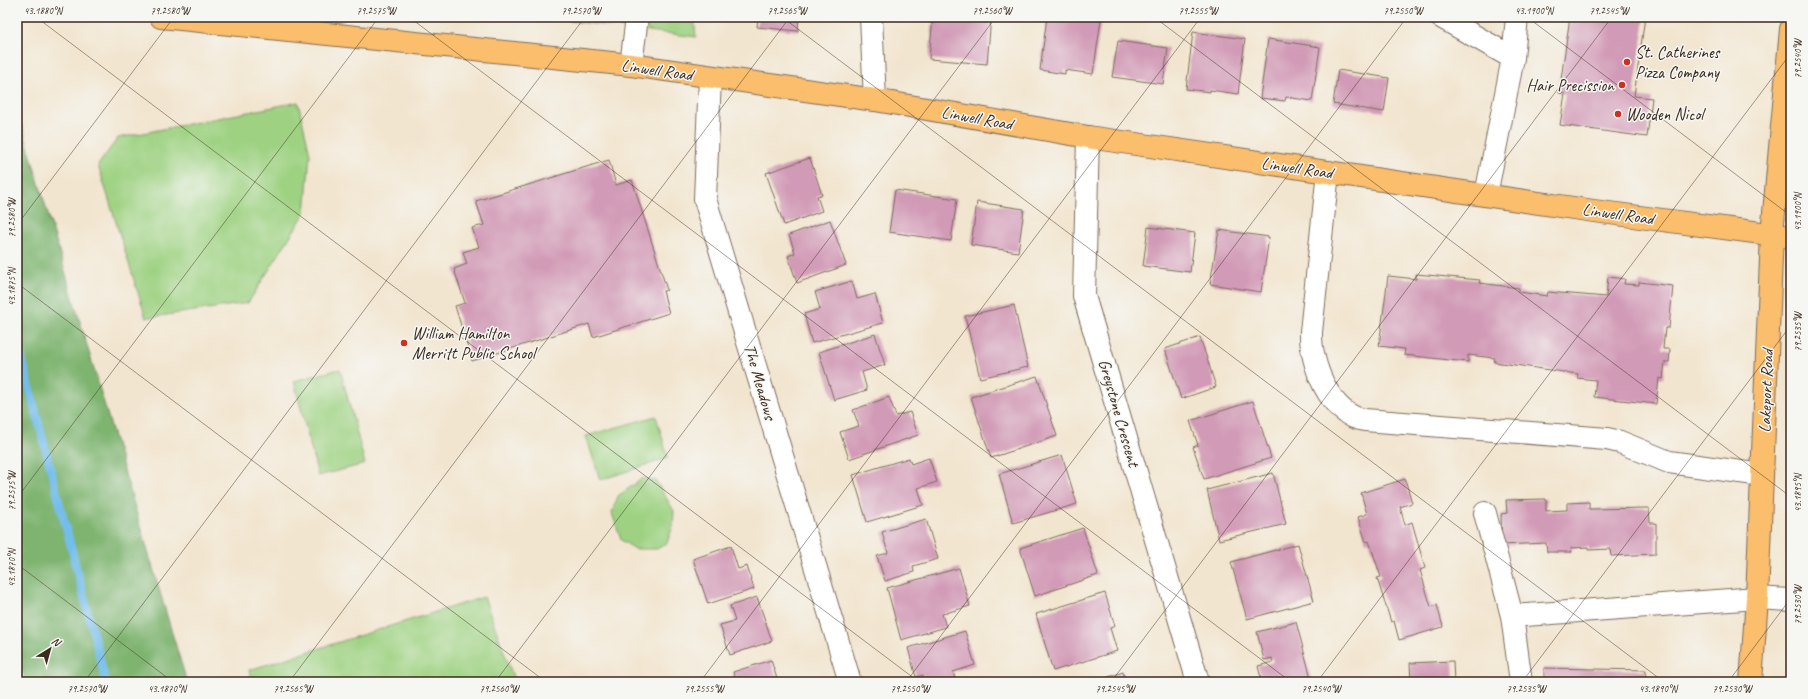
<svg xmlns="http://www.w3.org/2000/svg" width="1808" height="699" font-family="Caveat,sans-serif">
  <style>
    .green { fill: #9ed282; stroke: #6c7e50 }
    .forest { fill: #7eb470; stroke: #5c6f47 }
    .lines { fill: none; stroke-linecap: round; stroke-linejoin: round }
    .stream { stroke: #73bdec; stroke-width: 8 }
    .building { fill: #d19ab6 }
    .minor-casing { stroke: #7b6b5c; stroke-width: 24 }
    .major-casing { stroke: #7b6b5c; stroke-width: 24 }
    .minor { stroke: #fff; stroke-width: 22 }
    .major { stroke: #fabe6d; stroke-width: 22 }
    .ticks { fill: none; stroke: #3b2a1e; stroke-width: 1; stroke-opacity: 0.45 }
    .poi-dot { fill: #c8321e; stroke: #f6f6f2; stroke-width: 1.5 }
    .labels { text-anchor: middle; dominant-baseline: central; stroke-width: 3; stroke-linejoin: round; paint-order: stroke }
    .poi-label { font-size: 17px; fill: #3b2a1e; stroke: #f6f6f2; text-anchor: start }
    .street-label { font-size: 17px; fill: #3b2a1e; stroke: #f6f6f2 }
    .neatline { fill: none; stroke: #3b2a1e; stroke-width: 1.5 }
    .ticks-label { font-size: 10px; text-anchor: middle; fill: #3b2a1e }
  </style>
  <rect width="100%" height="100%" fill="#f6f6f2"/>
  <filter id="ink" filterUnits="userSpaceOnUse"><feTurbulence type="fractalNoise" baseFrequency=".025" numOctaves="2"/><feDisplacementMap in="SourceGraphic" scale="8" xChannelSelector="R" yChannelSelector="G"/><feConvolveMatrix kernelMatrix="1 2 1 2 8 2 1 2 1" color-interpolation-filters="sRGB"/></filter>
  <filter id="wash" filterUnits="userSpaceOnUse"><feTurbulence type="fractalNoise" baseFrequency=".012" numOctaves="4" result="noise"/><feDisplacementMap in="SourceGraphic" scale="16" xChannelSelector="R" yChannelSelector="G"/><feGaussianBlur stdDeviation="0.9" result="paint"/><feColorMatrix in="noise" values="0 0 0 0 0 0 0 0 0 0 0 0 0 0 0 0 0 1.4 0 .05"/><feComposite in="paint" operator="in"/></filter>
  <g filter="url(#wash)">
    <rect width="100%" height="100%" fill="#f2e5cf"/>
    <!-- green -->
    <path class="green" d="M 539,17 L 694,17 L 696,37 Z
      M 298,102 L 310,154 L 305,213 L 248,303 L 146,318 L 98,165 L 118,138 Z
      M 340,369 L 365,464 L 318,476 L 294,381 Z
      M 656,416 L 668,458 L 600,480 L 586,436 Z
      M 643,478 L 656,481 L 674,511 L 673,526 L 667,543 L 657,549 L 635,549 L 621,540 L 612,513 L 618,496 Z
      M 484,597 L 515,682 L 252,682 L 249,670 Z"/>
    <!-- forest -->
    <path class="forest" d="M 17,109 L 173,636 L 187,682 L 26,682 L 17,653 Z"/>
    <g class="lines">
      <!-- stream -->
      <path class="stream" d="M 17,339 L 106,682"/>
    </g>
    <g id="blocks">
      <!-- building -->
      <path class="building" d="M 758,17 L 799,17 L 798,31 L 757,27 Z
        M 933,17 L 991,17 L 987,64 L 929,59 Z
        M 1047,17 L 1081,17 L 1101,20 L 1093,74 L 1065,70 L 1065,74 L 1040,70 Z
        M 1570,17 L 1645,17 L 1634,96 L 1652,98 L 1647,137 L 1560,125 L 1565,94 L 1559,93 Z
        M 1193,32 L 1245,39 L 1238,94 L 1210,90 L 1210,92 L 1186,89 Z
        M 1268,39 L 1320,47 L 1312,101 L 1286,97 L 1285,101 L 1260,98 Z
        M 1118,41 L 1168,48 L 1163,84 L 1112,77 Z
        M 1338,70 L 1389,78 L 1384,112 L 1333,104 Z
        M 810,158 L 822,195 L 817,196 L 822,211 L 784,225 L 766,173 Z
        M 609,160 L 616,185 L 632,180 L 667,290 L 663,291 L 669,313 L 593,337 L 589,324 L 472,361 L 455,306 L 465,303 L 454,269 L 467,264 L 463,252 L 479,247 L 472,228 L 484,225 L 476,201 Z
        M 895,190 L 957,199 L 951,241 L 889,232 Z
        M 977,202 L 1024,209 L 1018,252 L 971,245 Z
        M 830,220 L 846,265 L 797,283 L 788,256 L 795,253 L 789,235 Z
        M 1148,227 L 1195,233 L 1190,272 L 1143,266 Z
        M 1219,230 L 1269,237 L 1261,292 L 1210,284 Z
        M 1416,274 L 1480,280 L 1479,283 L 1519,288 L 1519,292 L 1547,296 L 1548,292 L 1606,297 L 1608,277 L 1625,279 L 1624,284 L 1639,285 L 1639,282 L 1673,286 L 1669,328 L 1665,328 L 1663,349 L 1670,349 L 1669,362 L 1665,362 L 1663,379 L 1659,378 L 1656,404 L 1594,397 L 1596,380 L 1577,378 L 1578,374 L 1494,362 L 1495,358 L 1468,355 L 1468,362 L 1404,355 L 1405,349 L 1379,346 L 1388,276 L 1416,279 Z
        M 852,281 L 857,299 L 875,294 L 883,323 L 812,343 L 804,314 L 820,309 L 815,292 Z
        M 1014,305 L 1028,367 L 980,378 L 965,316 Z
        M 875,334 L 885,365 L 862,372 L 867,390 L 834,400 L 819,352 Z
        M 1200,337 L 1216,387 L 1181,399 L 1165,349 Z
        M 1037,376 L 1057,436 L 991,458 L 971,397 Z
        M 889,397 L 896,416 L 910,412 L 918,435 L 849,459 L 840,432 L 859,426 L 853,410 Z
        M 1253,401 L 1271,458 L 1204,479 L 1193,447 L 1198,445 L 1190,421 Z
        M 1062,455 L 1077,504 L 1013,523 L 999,474 Z
        M 909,458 L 911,464 L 929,458 L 937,482 L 918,488 L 923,505 L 867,522 L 853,475 Z
        M 1273,473 L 1286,524 L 1219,540 L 1207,490 Z
        M 1405,479 L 1412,503 L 1400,507 L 1405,525 L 1412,522 L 1425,568 L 1420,570 L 1431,607 L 1437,605 L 1443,627 L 1399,640 L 1394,621 L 1391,622 L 1377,578 L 1381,577 L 1369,541 L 1366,542 L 1358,517 L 1367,514 L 1361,493 Z
        M 1546,499 L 1546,511 L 1567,510 L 1567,503 L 1589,502 L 1589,509 L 1649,508 L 1650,523 L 1656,523 L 1656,554 L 1611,556 L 1610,549 L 1589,550 L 1589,547 L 1571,548 L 1572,552 L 1547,552 L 1546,543 L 1502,545 L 1501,514 L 1507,513 L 1506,500 Z
        M 926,519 L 938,559 L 913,566 L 914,572 L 885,581 L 877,556 L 888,553 L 882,532 Z
        M 1083,528 L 1098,575 L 1035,596 L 1020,548 Z
        M 1298,544 L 1314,601 L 1247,619 L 1231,562 Z
        M 731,546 L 738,569 L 747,566 L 754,589 L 708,604 L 693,559 Z
        M 959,568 L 970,606 L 942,614 L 946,627 L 901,640 L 887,588 Z
        M 1105,593 L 1115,626 L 1110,628 L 1117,651 L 1053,671 L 1036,614 Z
        M 757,597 L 772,641 L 730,655 L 720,625 L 735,621 L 730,606 Z
        M 1296,622 L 1311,678 L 1298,682 L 1262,682 L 1258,666 L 1273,662 L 1272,658 L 1264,660 L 1257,632 Z
        M 965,631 L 975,665 L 953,672 L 956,682 L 925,682 L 923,675 L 916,677 L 908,648 Z
        M 771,660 L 778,682 L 736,682 L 733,672 Z
        M 1453,661 L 1454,682 L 1411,682 L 1410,663 Z
        M 1544,668 L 1646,670 L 1645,682 L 1544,682 Z
        M 1123,672 L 1126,682 L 1094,682 Z"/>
    </g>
  </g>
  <g filter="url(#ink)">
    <use href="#blocks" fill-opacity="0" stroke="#7b6b5c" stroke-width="1"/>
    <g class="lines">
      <!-- minor casing -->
      <g class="minor-casing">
        <path id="minor" d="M 871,17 L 875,100
          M 1441,17 L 1513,58
          M 631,65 L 637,17
          M 710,77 L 705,199 L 850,682
          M 1088,137 L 1084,296 L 1198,682
          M 1328,172 L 1311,332 C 1310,363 1330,416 1365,420 L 1607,439 L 1620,442 L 1669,462 L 1762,475
          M 1486,195 L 1513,58 L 1517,17
          M 1485,513 L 1512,616 L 1521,682
          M 1512,616 L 1757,598 L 1791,600"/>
      </g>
      <!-- major casing -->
      <g class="major-casing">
        <path id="major" d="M 161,17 L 631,65 L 875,100 L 1088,137 L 1594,211 L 1791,237
          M 1751,682 L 1757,598 L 1772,234 L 1791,29"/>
      </g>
      <!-- minor -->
      <use href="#minor" class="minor"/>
      <!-- major -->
      <use href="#major" class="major"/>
    </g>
  </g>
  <!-- ticks -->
  <path class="ticks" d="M 36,17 L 919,682M 409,17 L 1291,682M 782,17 L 1664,682M 1154,17 L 1791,497M 1527,17 L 1791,216M 17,225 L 174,17M 17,283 L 546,682M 17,498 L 379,17M 17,564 L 173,682M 84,682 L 585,17M 289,682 L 790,17M 495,682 L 996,17M 700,682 L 1201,17M 906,682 L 1407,17M 1111,682 L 1612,17M 1317,682 L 1791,53M 1522,682 L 1791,325M 1728,682 L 1791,598"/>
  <!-- markers -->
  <g class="poi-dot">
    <circle cx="1627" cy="62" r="4"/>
    <circle cx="1622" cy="85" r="4"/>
    <circle cx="1618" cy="114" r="4"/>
    <circle cx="404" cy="343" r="4"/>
  </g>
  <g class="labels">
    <!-- poi labels -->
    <g class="poi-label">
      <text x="1635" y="52">St. Catherines<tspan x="1635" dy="20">Pizza Company</tspan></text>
      <text x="1614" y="85" text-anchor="end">Hair Precission</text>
      <text x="1626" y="114">Wooden Nicol</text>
      <text x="412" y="333">William Hamilton<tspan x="412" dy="20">Merritt Public School</tspan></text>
    </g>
    <!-- street labels -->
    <g class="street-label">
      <text transform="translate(657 70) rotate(8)">Linwell Road</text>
      <text transform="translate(977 118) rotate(10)">Linwell Road</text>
      <text transform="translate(1297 168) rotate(8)">Linwell Road</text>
      <text transform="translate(1618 214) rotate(8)">Linwell Road</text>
      <text transform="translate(760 382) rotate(74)">The Meadows</text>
      <text transform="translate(1766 391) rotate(-88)">Lakeport Road</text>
      <text transform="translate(1119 413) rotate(74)">Greystone Crescent</text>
    </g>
  </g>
  <!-- margin -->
  <rect width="1808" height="699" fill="none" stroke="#f6f6f2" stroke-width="44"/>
  <!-- north arrow -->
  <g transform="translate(50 649) rotate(37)" stroke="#f6f6f2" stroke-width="3" paint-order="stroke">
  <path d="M0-3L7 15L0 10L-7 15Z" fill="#3b2a1e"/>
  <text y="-6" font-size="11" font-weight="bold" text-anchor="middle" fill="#3b2a1e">N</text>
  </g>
  <rect x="22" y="22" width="1764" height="655" class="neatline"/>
  <g class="ticks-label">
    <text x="43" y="14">43.1880°N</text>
    <text x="170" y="14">79.2580°W</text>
    <text x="376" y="14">79.2575°W</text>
    <text x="581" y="14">79.2570°W</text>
    <text x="787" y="14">79.2565°W</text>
    <text x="992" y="14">79.2560°W</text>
    <text x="1198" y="14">79.2555°W</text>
    <text x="1403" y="14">79.2550°W</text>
    <text x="1534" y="14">43.1900°N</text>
    <text x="1609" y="14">79.2545°W</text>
    <text transform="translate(1797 59) rotate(-90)" y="4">79.2540°W</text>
    <text transform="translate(1797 212) rotate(-90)" y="4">43.1900°N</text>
    <text transform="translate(11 218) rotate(-90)" y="4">79.2580°W</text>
    <text transform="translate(11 287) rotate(-90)" y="4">43.1875°N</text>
    <text transform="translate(1797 332) rotate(-90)" y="4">79.2535°W</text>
    <text transform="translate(11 491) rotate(-90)" y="4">79.2575°W</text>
    <text transform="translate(1797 493) rotate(-90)" y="4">43.1895°N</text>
    <text transform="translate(11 568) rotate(-90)" y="4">43.1870°N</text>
    <text transform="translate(1797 605) rotate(-90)" y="4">79.2530°W</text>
    <text x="87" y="692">79.2570°W</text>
    <text x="167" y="692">43.1870°N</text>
    <text x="293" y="692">79.2565°W</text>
    <text x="499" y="692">79.2560°W</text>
    <text x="704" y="692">79.2555°W</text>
    <text x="910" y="692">79.2550°W</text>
    <text x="1115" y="692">79.2545°W</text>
    <text x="1321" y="692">79.2540°W</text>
    <text x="1526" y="692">79.2535°W</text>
    <text x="1658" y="692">43.1890°N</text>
    <text x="1732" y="692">79.2530°W</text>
  </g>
</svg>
